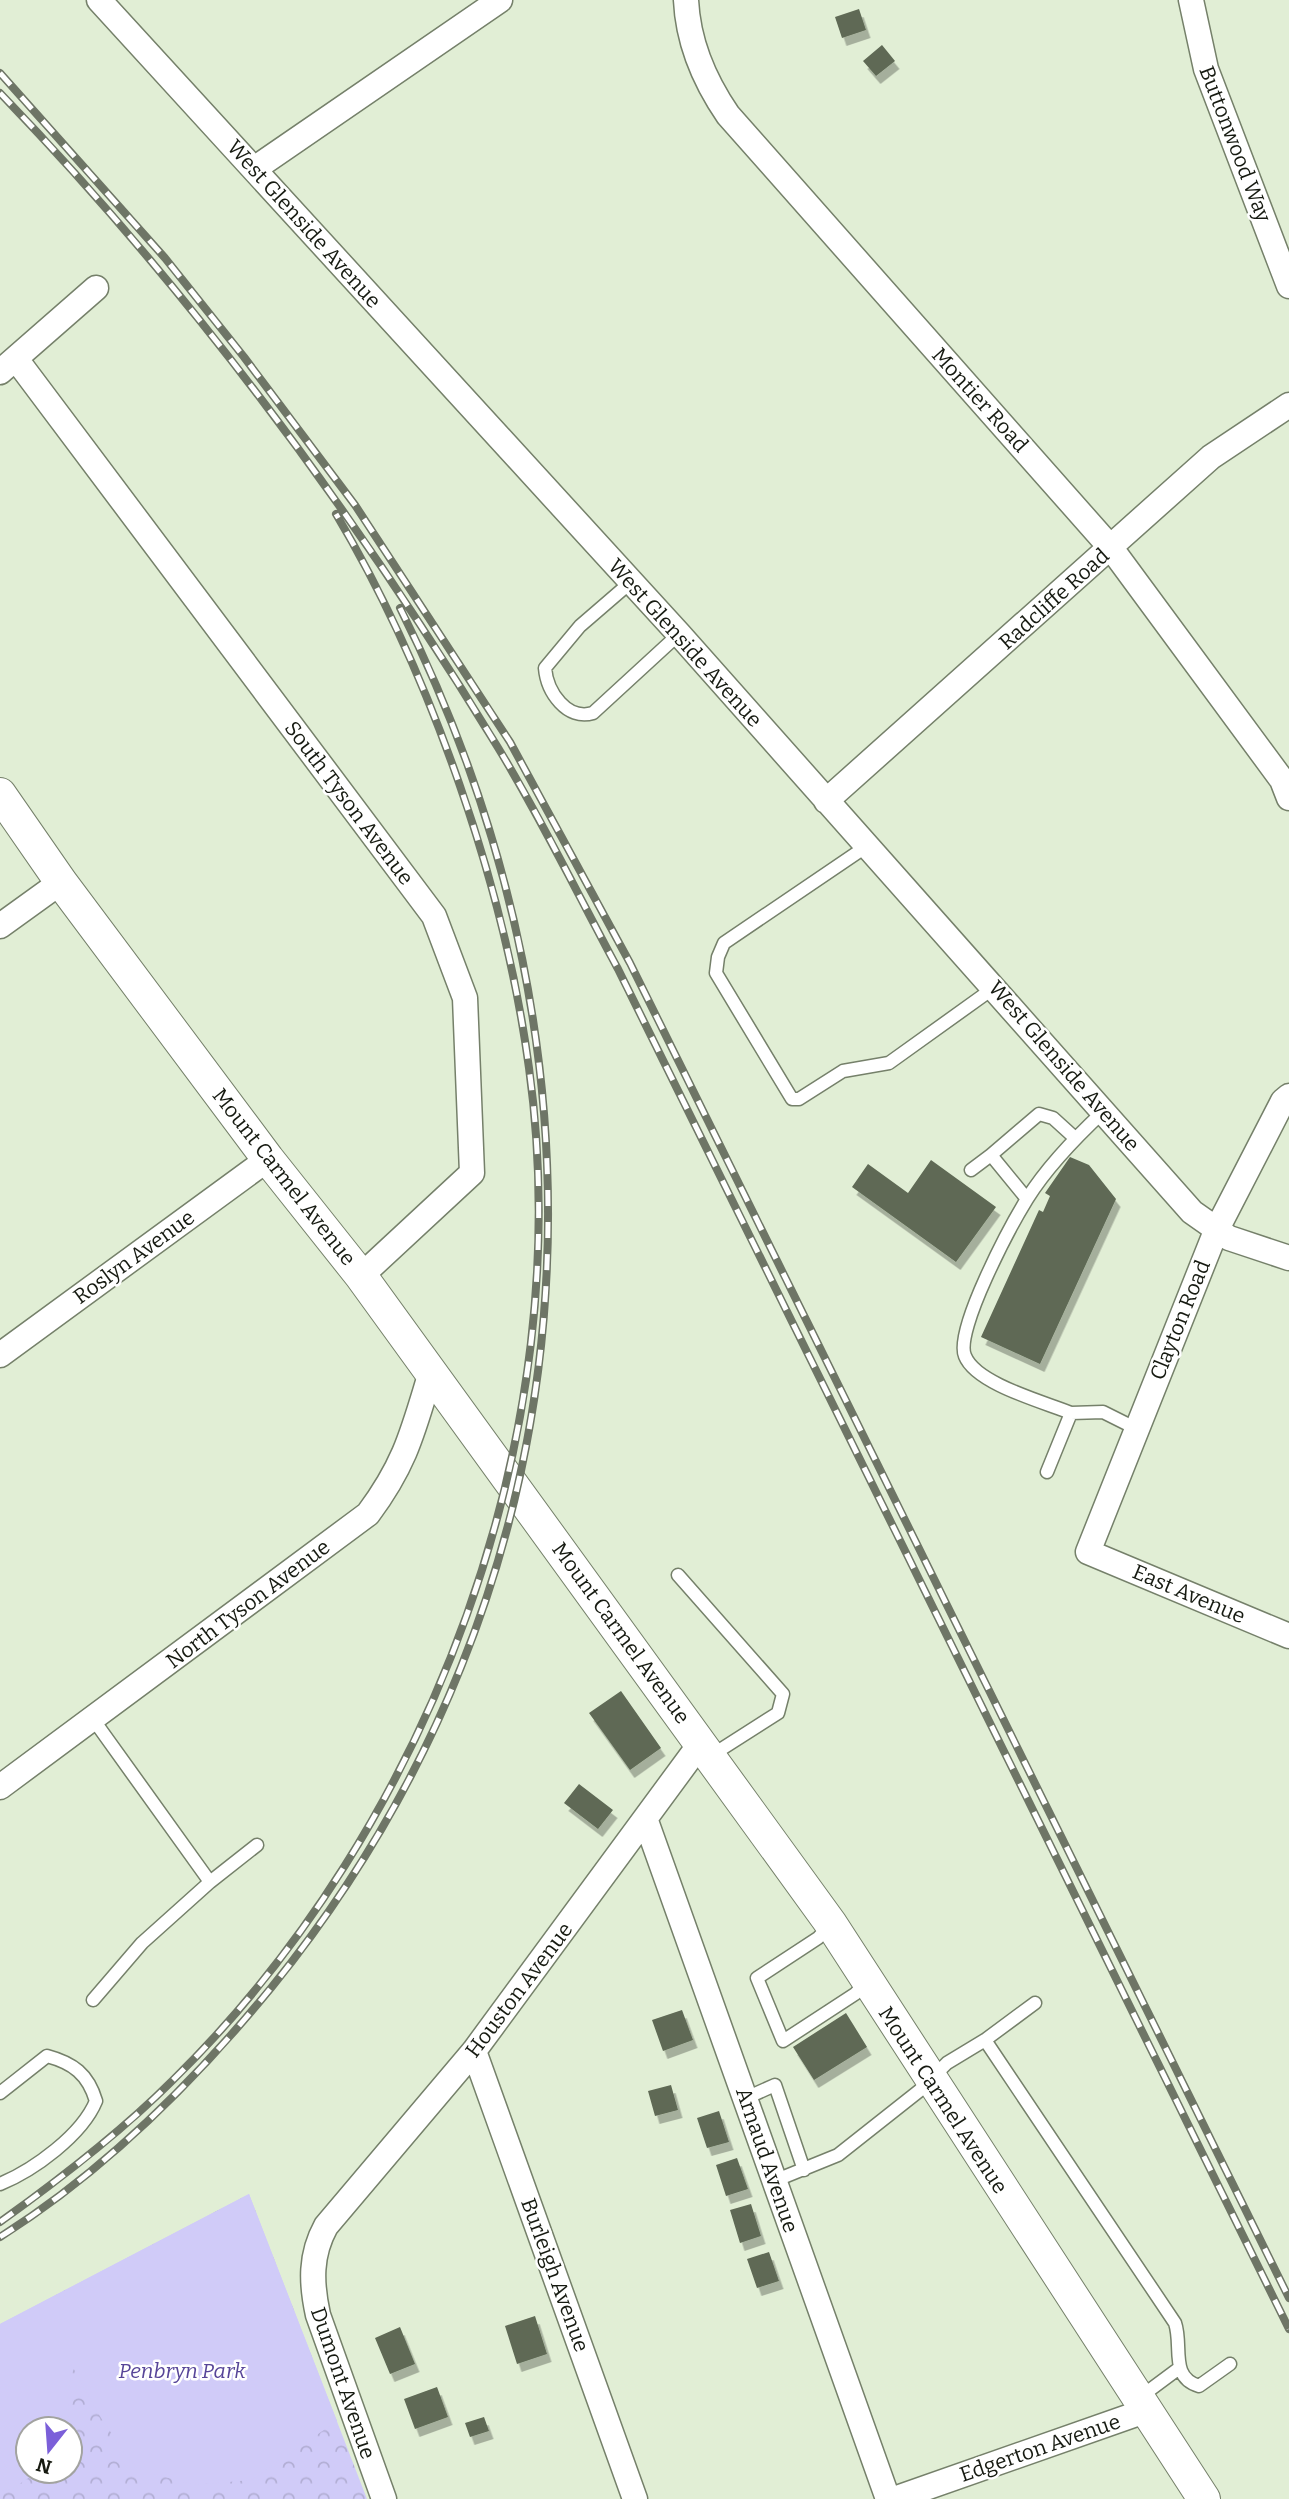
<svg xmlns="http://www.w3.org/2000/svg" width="1289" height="2499" font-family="Bitter,serif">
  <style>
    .park { fill: url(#park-crowns); fill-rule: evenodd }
    .garden { fill: #d0cbf8 }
    .building { fill: #5e6954; filter: url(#shadow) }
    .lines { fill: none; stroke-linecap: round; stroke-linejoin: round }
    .service-casing { stroke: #75806a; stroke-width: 15 }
    .minor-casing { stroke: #75806a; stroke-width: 27 }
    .tertiary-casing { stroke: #75806a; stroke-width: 34 }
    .service { stroke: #fff; stroke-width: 12 }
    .minor { stroke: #fff; stroke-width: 24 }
    .tertiary { stroke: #fff; stroke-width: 32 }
    .rail-casing { stroke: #6e7566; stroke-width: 8 }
    .rail { stroke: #fff; stroke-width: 5; stroke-dasharray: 16; stroke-linecap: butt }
    .labels { text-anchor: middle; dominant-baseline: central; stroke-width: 5; stroke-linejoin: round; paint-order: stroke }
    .street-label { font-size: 21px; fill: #161a11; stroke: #fff }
    .park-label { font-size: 21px; font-style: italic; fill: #574598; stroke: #fff }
  </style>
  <defs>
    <pattern id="park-crowns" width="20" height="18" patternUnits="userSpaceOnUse" patternTransform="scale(1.75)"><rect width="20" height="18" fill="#d0cbf8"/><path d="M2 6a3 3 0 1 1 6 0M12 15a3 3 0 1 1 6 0" fill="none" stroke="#b2aed4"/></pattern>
    <filter id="shadow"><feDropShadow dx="4.5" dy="8" stdDeviation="0" flood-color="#0004"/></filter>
  </defs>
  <rect width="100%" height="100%" fill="#e1eed5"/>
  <!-- park -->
  <path class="park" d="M 249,2194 L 367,2499 L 0,2499 L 0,2324 ZM 28,2429 L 70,2429 L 70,2471 L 28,2471 Z"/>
  <!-- garden -->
  <path class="garden" d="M 249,2194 L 337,2421 L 251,2480 L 194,2485 L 136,2469 L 101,2418 L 71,2364 L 68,2420 L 64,2429 L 28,2429 L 28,2471 L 39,2471 L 12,2489 L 0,2491 L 0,2324 Z"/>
  <!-- building -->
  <path class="building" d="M 859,9 L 866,30 L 842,38 L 835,17 Z
    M 882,45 L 895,61 L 876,76 L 863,61 Z
    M 1070,1157 L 1089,1165 L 1116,1199 L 1040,1364 L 981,1337 L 1039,1210 L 1043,1212 L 1050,1196 L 1045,1193 Z
    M 931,1160 L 996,1207 L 956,1262 L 852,1187 L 868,1164 L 908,1193 Z
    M 621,1691 L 661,1748 L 630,1770 L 589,1713 Z
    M 579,1784 L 613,1810 L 598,1829 L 564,1803 Z
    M 682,2010 L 693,2040 L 663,2051 L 652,2020 Z
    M 846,2013 L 867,2047 L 814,2080 L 793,2047 Z
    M 671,2085 L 678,2110 L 655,2116 L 648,2091 Z
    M 719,2111 L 729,2142 L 707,2148 L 697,2118 Z
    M 737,2158 L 748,2189 L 726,2196 L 716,2165 Z
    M 751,2204 L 761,2236 L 740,2243 L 730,2210 Z
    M 769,2252 L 779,2281 L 757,2288 L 747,2259 Z
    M 535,2316 L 547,2354 L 517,2364 L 505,2326 Z
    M 400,2327 L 415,2364 L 390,2374 L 375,2338 Z
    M 437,2387 L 448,2417 L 415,2429 L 404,2399 Z
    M 484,2417 L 489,2431 L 470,2437 L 465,2423 Z"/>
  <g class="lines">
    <!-- service casing -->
    <g class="service-casing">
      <path id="service" d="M 631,582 L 580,626 L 545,668 C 547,692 567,721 593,713 L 679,634
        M 867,846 L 724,943 L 718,957 L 716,973 L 792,1099 L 799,1099 L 843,1071 L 889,1063 L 995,987
        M 971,1170 L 991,1155
        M 1027,1199 L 991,1155 L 1039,1114 L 1053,1118 L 1075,1138
        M 1071,1413 C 1044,1402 976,1384 965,1356 C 954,1331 1011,1225 1027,1199 C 1047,1167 1076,1137 1104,1111
        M 1047,1472 L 1071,1413 L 1103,1412 L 1137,1429
        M 678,1575 L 783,1694 L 778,1713 L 709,1757
        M 93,1719 L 210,1882 L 142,1943 L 93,2000
        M 210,1882 L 257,1845
        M 830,1925 L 818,1938 L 757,1978 L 783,2041 L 855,1994 L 866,1983
        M 985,2040 L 1175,2323 C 1183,2346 1169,2377 1199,2386 L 1230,2364
        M 0,2093 L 47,2056 C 73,2063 88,2074 96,2101 C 82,2135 34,2170 0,2184
        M 746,2098 L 775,2085 L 804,2170
        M 774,2181 L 838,2155 L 919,2091 L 947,2063 L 985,2040 L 1035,2003
        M 1139,2398 L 1178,2369"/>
    </g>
    <!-- minor casing -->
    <g class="minor-casing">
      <path id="minor" d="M 99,0 L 679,634 L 1192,1212 L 1229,1238 L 1289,1258
        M 686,0 C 688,43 704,80 728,115 L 1111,548 L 1282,780 L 1289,798
        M 1191,0 L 1206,69 L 1289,286
        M 254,169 L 500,0
        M 16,359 L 434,916 L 465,998 L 472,1173 L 361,1276
        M 0,372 L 96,288
        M 826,801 L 1211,457 L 1289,405
        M 0,926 L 61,882
        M 1289,1096 L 1283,1101 L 1216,1231 L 1088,1552 L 1289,1636
        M 0,1355 L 268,1159
        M 0,1787 L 368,1514 C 406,1463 413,1431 431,1372
        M 646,1821 L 888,2499
        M 474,2051 L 635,2499
        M 384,2499 L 318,2315 C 311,2283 310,2255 326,2226 L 474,2051 L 700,1744
        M 894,2499 L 1145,2411"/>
    </g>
    <!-- tertiary casing -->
    <g class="tertiary-casing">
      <path id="tertiary" d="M 0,794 L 61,882 L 268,1159 L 361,1276 L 831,1924 L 1204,2499"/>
    </g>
    <!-- service -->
    <use href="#service" class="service"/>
    <!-- minor -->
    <use href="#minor" class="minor"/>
    <!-- tertiary -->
    <use href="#tertiary" class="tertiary"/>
    <!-- rail casing -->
    <g class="rail-casing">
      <path id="rail" d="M 0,73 L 165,258 L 244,357 L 355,505 L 510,742 L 630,963 L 1289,2298
        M 0,93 C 190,290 354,512 497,746 C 541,818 578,895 618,969 L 1289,2329
        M 0,2222 C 60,2179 120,2133 172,2081 C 432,1826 579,1431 529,1068 C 516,972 492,878 460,786 C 428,693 387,600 336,514
        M 0,2237 C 103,2172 194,2082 271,1988 C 597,1587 629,1064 400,608"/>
    </g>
    <!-- rail -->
    <use href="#rail" class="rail"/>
  </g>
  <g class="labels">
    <!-- street labels -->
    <g class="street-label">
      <text transform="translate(1235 144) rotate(69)">Buttonwood Way</text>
      <text transform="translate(304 224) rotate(48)">West Glenside Avenue</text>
      <text transform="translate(980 400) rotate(48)">Montier Road</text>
      <text transform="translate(1054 599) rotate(-42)">Radcliffe Road</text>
      <text transform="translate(685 643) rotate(48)">West Glenside Avenue</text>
      <text transform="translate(349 803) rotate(53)">South Tyson Avenue</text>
      <text transform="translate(1064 1066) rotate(49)">West Glenside Avenue</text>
      <text transform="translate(284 1177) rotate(52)">Mount Carmel Avenue</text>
      <text transform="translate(134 1257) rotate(-36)">Roslyn Avenue</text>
      <text transform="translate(1180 1320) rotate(-68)">Clayton Road</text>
      <text transform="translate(1189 1594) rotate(23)">East Avenue</text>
      <text transform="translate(248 1604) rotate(-37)">North Tyson Avenue</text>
      <text transform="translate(621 1633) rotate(54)">Mount Carmel Avenue</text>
      <text transform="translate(519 1990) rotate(-53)">Houston Avenue</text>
      <text transform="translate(943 2100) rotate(57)">Mount Carmel Avenue</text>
      <text transform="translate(767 2160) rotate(71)">Arnaud Avenue</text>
      <text transform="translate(555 2275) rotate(70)">Burleigh Avenue</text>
      <text transform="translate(343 2383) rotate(71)">Dumont Avenue</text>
      <text transform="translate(1040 2448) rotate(-19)">Edgerton Avenue</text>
    </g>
    <!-- park labels -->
    <g class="park-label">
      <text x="182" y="2371">Penbryn Park</text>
    </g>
  </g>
  <!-- north arrow -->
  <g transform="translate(49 2450) rotate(197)"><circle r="33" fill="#ffffff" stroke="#a2a3a0" stroke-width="2"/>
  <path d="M0-5L12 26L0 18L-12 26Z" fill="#7b5fd9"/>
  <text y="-10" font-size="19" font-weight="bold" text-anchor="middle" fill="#161a11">N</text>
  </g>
</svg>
